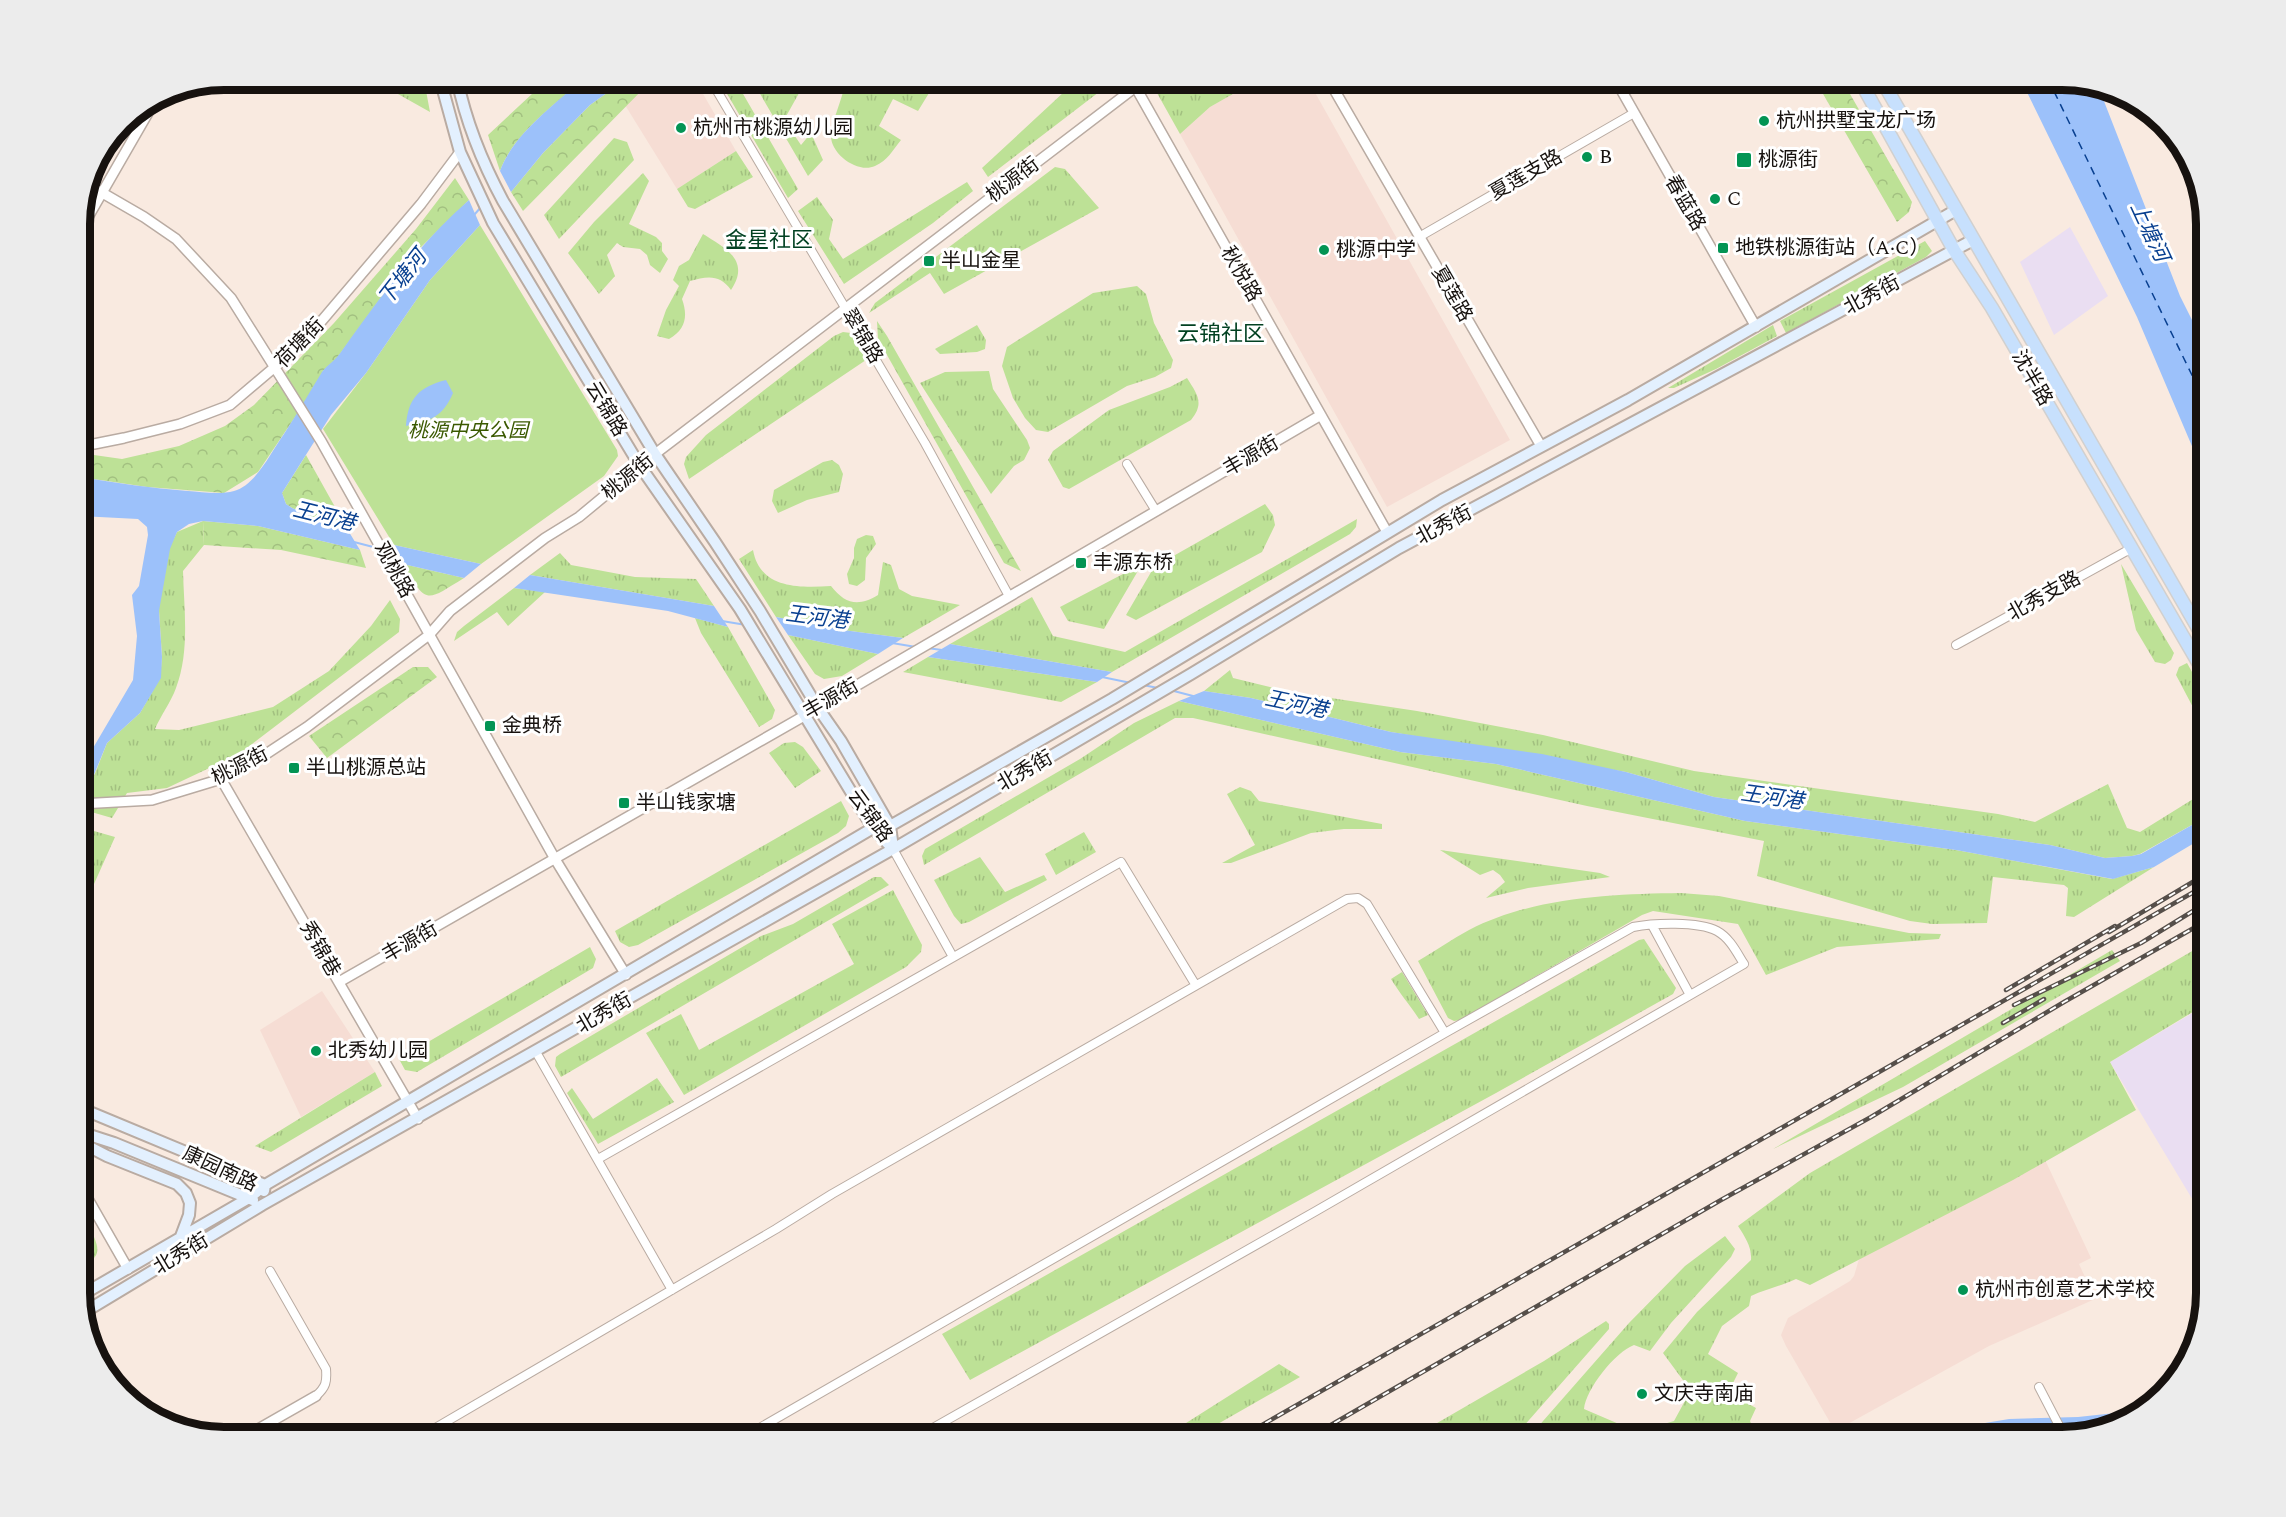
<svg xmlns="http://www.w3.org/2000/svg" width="2286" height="1517" font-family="Spectral,'Noto Sans SC',serif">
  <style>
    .commercial { fill: #eadef2 }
    .education { fill: #f6ddd4 }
    .grass { fill: url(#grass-tufts) }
    .forest { fill: url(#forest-crowns) }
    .green { fill: #bde196 }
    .water { fill: #9cc1fa }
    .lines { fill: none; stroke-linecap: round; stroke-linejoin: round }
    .stream { stroke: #9cc1fa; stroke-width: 2 }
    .ferry { stroke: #094090; stroke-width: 1.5; stroke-dasharray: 8 6; stroke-linecap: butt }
    .minor-casing { stroke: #b9aba2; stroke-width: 10 }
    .tertiary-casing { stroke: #b9aba2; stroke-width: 12 }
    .secondary-casing { stroke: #b9aba2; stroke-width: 14 }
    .primary-casing { stroke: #d1d0cf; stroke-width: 15 }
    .minor { stroke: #fff; stroke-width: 8 }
    .tertiary { stroke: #fff; stroke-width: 9 }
    .secondary { stroke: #e3f0fe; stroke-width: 10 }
    .primary { stroke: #c7e0fd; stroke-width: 12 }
    .rail-casing { stroke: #564f4a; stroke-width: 4.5 }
    .rail { stroke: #fff; stroke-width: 2; stroke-dasharray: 7; stroke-linecap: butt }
    .poi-dot { fill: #039454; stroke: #fff; stroke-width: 2 }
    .labels { text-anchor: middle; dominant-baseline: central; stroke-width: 6; stroke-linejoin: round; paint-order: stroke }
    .poi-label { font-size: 20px; fill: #17120f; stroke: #fff; text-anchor: start }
    .street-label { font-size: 20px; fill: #17120f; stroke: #fff }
    .park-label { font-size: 20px; font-style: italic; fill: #3a5900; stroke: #fff }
    .water-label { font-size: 21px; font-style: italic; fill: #094090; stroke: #fff }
    .quarter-label { font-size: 22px; fill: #024122; stroke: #fff }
    .rim { fill: none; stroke: #17120f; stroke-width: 8 }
  </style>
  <defs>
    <pattern id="grass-tufts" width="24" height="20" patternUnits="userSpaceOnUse" patternTransform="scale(1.5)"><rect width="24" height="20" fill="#bde196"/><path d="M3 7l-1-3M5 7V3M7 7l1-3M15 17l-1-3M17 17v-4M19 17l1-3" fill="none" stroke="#a2c080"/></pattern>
    <pattern id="forest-crowns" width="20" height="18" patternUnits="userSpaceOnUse" patternTransform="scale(1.5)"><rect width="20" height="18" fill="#bde196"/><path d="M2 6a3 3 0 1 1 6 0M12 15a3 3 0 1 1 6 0" fill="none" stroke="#a2c080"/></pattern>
  </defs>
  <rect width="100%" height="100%" fill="#f9eae0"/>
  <!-- commercial -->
  <path class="commercial" d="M 2070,227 L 2108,296 L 2054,335 L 2020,262 Z
    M 2206,1005 L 2206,1222 L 2110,1062 Z"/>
  <!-- education -->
  <path class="education" d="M 652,80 L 695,80 L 736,151 L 677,189 L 625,105 Z
    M 1235,80 L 1308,80 L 1510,440 L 1387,507 L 1180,134 L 1210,107 L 1240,90 Z
    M 322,991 L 375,1072 L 301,1117 L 260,1030 Z
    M 2032,1132 L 2091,1258 L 2079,1264 L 2095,1299 L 1989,1346 L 1835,1431 L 1786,1346 L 1781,1335 L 1788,1318 L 1850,1281 L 1854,1276 L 1867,1232 Z"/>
  <!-- grass -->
  <path class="grass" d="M 1078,79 L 1105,80 L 1099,92 L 988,177 L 982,168 Z
    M 373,80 L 424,80 L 430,112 Z
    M 719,80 L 735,80 L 798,189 L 788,198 Z
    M 752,80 L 799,80 L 803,86 L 784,120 L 801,145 L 811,133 L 823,160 L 808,176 Z
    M 843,80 L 937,80 L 918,111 L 893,99 L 879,126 L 901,140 C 893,150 887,161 875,166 C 858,174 830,154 831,135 C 832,120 842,100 845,84 Z
    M 1178,80 L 1235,80 L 1240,90 L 1210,107 L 1180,134 L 1157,93 Z
    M 614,138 L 627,142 L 634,160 L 559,239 L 544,215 Z
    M 736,151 L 753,177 L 695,209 L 688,207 L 677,189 Z
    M 1055,167 L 1065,169 L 1099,208 L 944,294 L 930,273 L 869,313 L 875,303 Z
    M 643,173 L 649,181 L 629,224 L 656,237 L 662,243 L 662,251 L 668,259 L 660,273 L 650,265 L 647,255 L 640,249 L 623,247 L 617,243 L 607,255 L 615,276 L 599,294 L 568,253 L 594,222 Z
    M 967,182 L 973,191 L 933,223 L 844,284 L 798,211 L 817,197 L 833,220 L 829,239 L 843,259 Z
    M 703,234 C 725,248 751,260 731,290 C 720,274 707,276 690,281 L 682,299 C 688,316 686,329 669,339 L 657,336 L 666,310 L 679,286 L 673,280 L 679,266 L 689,260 Z
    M 1925,241 L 1932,251 L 1926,257 L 1786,333 L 1780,321 Z
    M 1137,286 L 1146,294 L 1154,323 L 1173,360 L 1171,368 L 1155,377 L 1127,386 L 1048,432 L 1036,430 L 1025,418 L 1013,398 L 1002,366 L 1007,347 L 1093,293 Z
    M 977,325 L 986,340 L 985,349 L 977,352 L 940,354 L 935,349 Z
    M 1773,325 L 1777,336 L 1716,369 L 1674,388 L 1668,388 Z
    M 843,332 L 851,333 L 866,360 L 689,479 L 684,464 L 686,457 L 706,435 L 834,336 Z
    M 989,371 L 993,389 L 1027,440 L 1030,448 L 1024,460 L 1014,466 L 991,494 L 920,383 L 945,372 Z
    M 1187,378 C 1197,394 1205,403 1191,420 L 1069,489 L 1063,487 L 1048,460 L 1053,451 L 1109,410 L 1170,387 Z
    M 832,460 L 839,465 L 843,474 L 839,492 L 807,500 L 778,513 L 772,501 L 774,490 L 823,462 Z
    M 1265,504 L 1273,515 L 1275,525 L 1262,552 L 1136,620 L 1126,615 L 1154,567 Z
    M 1357,519 L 1356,527 L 1350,534 L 1112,672 L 950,644 L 1032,597 L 1053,636 L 1125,652 Z
    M 203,521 L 204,545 L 183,571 C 184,610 190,651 176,688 C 171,702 161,715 155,729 L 179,730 L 273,707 L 329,671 L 371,626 L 390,600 L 400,619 L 399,632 L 239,754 L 167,788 L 127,793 L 112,818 L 81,809 L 107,743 L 140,713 L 160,678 L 162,657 L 159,611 L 147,595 L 177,532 Z
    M 866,535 L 873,536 L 876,544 L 866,558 L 865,580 L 857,586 L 849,584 L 847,574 L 854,558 L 854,548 L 857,539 Z
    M 753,550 C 760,589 799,588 831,586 C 845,604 858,607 878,595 L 883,562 L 891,565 L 899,589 L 912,596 L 960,605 L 903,638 L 843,630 L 776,617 L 739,559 Z
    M 560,553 L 571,565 L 635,577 L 696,579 L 714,606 L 530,575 Z
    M 1142,564 L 1104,629 L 1068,621 L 1060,607 Z
    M 2121,564 L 2174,653 L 2171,660 L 2165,664 L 2155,662 L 2136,630 Z
    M 514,588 L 545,592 L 508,626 L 497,612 L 454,641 L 457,632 L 464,626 Z
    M 695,618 L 728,627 L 775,710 L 772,719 L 759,727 L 701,633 Z
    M 788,635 L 878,654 L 842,676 L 824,679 L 815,674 Z
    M 928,657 L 1097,682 L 1061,702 L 903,672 Z
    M 2187,663 L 2206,697 L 2206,732 L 2176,675 L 2179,667 Z
    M 1230,670 L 1233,678 L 1291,692 L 1417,711 L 1543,735 L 1694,771 L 1998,814 L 2035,822 L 2108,784 L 2127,828 L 2140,832 L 2206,791 L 2206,817 L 2140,854 L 2132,856 L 2105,858 L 2050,845 L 1714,797 L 1626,772 L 1391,732 L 1251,698 L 1204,691 Z
    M 1179,701 L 1400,752 L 1496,764 L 1745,821 L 1956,850 L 2112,879 L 2154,867 L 2074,917 L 2066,916 L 2068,888 L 2064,885 L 1993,877 L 1987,923 L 1932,924 L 1910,921 L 1757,876 L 1764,841 L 1587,806 L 1193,718 L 1175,718 L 924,865 L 922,856 L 925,849 L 1080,759 L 1134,723 Z
    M 795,742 L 803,747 L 821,771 L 795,788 L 769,753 L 784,743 Z
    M 1240,787 L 1251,791 L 1259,801 L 1382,824 L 1382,829 L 1344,829 L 1311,833 L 1231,863 L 1222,863 L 1255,845 L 1227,794 Z
    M 841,801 L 849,816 L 846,826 L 838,833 L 638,945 L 629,947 L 620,942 L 615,931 Z
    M 80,827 L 115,837 L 90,893 L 80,887 Z
    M 1084,832 L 1096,852 L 1056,875 L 1045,854 Z
    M 1440,850 L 1600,873 L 1610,877 L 1528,888 L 1486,898 L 1505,882 L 1500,875 L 1493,870 L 1480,875 Z
    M 980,857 L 1005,892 L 1044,875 L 1047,880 L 969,922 L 961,924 L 954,916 L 934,880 Z
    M 874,877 L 881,877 L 889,885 L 561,1077 L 555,1066 L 556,1057 L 560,1054 L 761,936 L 793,924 Z
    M 893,890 L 922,945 L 921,952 L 906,967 L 684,1095 L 646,1033 L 681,1014 L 699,1050 L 854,964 L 832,924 Z
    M 1681,893 L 1719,896 L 1909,933 L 1941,934 L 1939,939 L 1837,947 L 1766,975 L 1738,924 L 1653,911 L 1642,915 L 1460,1020 L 1454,1021 L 1448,1018 L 1418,961 C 1435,951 1452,939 1469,930 C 1533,897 1611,894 1681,893 Z
    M 1644,939 L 1676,988 L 1673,994 L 1496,1093 L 970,1380 L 942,1334 L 1639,940 Z
    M 2206,943 L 2206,1004 L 2110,1062 L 2136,1110 L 2013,1180 L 1810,1285 L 1796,1279 C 1781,1286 1766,1289 1751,1296 L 1749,1306 L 1722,1326 L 1708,1354 L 1738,1373 L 1728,1393 L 1756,1408 L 1750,1421 L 1752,1426 L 1744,1437 L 1529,1437 L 1629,1323 L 1685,1266 L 1725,1236 L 1735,1249 L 1731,1257 L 1671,1323 L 1650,1351 L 1634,1345 C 1615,1352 1586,1389 1584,1409 L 1626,1427 L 1653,1433 L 1657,1426 L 1674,1421 L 1686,1399 L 1688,1387 L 1663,1353 L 1697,1312 L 1751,1260 C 1752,1247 1745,1237 1738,1226 L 1810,1173 Z
    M 590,947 L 596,959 L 593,968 L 417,1072 L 405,1070 L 399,1059 Z
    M 2112,950 L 2120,961 L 1903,1087 L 1773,1149 Z
    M 1402,972 L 1428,1015 L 1419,1019 C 1410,1005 1400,994 1391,979 Z
    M 375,1072 L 382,1086 L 271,1152 L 255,1146 Z
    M 657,1078 L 674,1102 L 598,1144 L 567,1093 L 572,1088 L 593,1119 Z
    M 94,1237 C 102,1255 95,1259 80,1268 L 80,1245 Z
    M 1606,1321 L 1609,1324 L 1609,1329 L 1514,1437 L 1413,1437 L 1544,1361 Z
    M 1279,1364 L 1300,1377 L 1195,1437 L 1164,1437 Z"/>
  <!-- forest -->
  <path class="forest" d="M 547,80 L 582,80 C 553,107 514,133 500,171 L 488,135 Z
    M 625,80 L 652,80 L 523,211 L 511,192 L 543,153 L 590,105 Z
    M 1815,80 L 1842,80 L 1912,202 L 1909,212 L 1897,222 Z
    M 455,178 L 469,200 L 416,252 L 391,284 L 337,358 L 323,371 L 314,389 L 258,472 L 224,493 L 147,487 L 80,477 L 80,453 L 122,459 L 179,446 L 225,426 L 254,405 L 334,323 L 416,229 Z
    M 877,321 L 887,336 L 1021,571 L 1004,563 L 878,339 Z
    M 306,455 L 349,532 L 292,508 L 286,504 L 282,493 Z
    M 203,521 L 258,526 L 360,550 L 366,568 L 281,550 L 204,545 Z
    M 403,564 L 464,578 C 425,602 427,605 403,564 Z
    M 413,667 L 428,667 L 437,677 L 327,758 L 309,736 Z"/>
  <!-- green -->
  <path class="green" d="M 480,225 L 617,450 L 618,456 L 604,476 L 481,564 L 394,545 L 323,429 L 366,373 L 430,280 Z"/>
  <!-- water -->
  <path class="water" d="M 582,79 L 625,80 L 590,105 L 543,153 L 511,192 L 500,171 C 514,133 553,107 582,79 Z
    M 2021,80 L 2062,80 L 2100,91 L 2180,296 L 2206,348 L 2206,479 L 2137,317 Z
    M 469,200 L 480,225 L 430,280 L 366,373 L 331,415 L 282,493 L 286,504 L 292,508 L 349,532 L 360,550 L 258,526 L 203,521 L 189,524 L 177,532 L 170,549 L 159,611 L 162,657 L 161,678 L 140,713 L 107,743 L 80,809 L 80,776 L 86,760 L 133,680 L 137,636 L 132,595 L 139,586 L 148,535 L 147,527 L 138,519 L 80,516 L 80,477 C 116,483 152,488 188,491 C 202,492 220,495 234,491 C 256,485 271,452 284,434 C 297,414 309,393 322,372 C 327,365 336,360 341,352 C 380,297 419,244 469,200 Z
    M 446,380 L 453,393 C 443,417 430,421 406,426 C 408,398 419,387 446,380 Z
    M 394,545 L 481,564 L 464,578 L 403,564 Z
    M 530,575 L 714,606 L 728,627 L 668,611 L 514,588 Z
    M 776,617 L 843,630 L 903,638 L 878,654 L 788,635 Z
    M 950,644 L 1112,672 L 1097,682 L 928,657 Z
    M 1204,691 L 1251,698 L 1391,732 L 1542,754 L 1626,772 L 1714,797 L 2050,845 L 2105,858 L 2132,856 L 2141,854 L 2206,817 L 2206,836 L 2154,867 L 2113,879 L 1956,850 L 1745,821 L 1496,764 L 1400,752 L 1179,701 Z
    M 2143,1410 C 2115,1436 2054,1423 2018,1427 C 2002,1428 1989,1434 1973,1437 C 1962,1439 1948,1437 1936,1437 L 1979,1424 L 2009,1419 L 2078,1417 Z"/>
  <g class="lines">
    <!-- stream -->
    <path class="stream" d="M 474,215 L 482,206
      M 354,542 L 377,548
      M 386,551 L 400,555
      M 722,621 L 746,625
      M 892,643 L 916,647
      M 927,648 L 942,650
      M 1102,677 L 1131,683
      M 1143,685 L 1158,688
      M 1170,690 L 1193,696"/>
    <!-- ferry -->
    <path class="ferry" d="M 2048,79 L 2206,404"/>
    <!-- minor casing -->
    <g class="minor-casing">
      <path id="minor" d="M 710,79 L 925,443 L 1009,596
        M 1419,237 L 1634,113
        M 1127,464 L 1156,511
        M 1956,645 L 2132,548
        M 893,849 L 953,957
        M 1652,925 L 1690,995
        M 536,1052 L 672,1290
        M 598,1159 L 1121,862 L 1195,984
        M 270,1271 L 326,1369 C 327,1382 326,1387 316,1396
        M 2039,1387 L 2065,1437
        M 420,1437 L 776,1229 L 832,1194 L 1347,899 L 1358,898 L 1367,904 L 1445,1033
        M 744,1437 L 1445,1033 L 1633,927 C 1653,923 1698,921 1717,931 C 1730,938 1737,953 1744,964 L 1316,1211 L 917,1437"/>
    </g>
    <!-- tertiary casing -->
    <g class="tertiary-casing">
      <path id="tertiary" d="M 1131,79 L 1387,532
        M 1328,79 L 1541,446
        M 1615,79 L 1756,327
        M 87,184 L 144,217 L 176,239 L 231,298 L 321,441 L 555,859 L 626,975
        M 80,231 L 156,99
        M 80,444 L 94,444 L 124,438 L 180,424 L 230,405 L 302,344 L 421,204 L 460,152
        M 221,779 L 418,1119
        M 80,804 L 152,800 L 221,779 L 257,760 L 307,727 L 429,635 L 450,611 L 545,538 L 579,517 L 655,454 L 1146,79
        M 339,982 L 818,708 L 1321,415
        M 80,1185 L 128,1269
        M 244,1437 L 316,1396"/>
    </g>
    <!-- secondary casing -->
    <g class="secondary-casing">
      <path id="secondary" d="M 440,79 L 460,152 L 493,223 L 640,466 L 740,609 L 873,828 L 893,849
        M 457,79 C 466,122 482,162 503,201 L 655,454 L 715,542 L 760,611 L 818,708 L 841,741 L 890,826 L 893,848
        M 80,1108 L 265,1185 L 264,1191
        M 80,1132 L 114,1143 L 253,1200
        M 80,1142 L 107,1156 L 177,1184 L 186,1193 L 190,1203 L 189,1215 L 180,1239
        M 80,1296 L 249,1198 L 265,1185 L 817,861 L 873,828 L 890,826 L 1112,699 L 1442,500 L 1628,400 L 1956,210
        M 83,1313 L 262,1205 L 893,849 L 1191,674 L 1399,548 L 1973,240"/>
    </g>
    <!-- primary casing -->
    <g class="primary-casing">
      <path id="primary" d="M 1859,79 L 1954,250 L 1992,308 L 2206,676
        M 1881,79 L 2206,642"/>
    </g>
    <!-- minor -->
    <use href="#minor" class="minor"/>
    <!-- tertiary -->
    <use href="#tertiary" class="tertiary"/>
    <!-- secondary -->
    <use href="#secondary" class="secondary"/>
    <!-- primary -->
    <use href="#primary" class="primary"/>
    <!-- rail casing -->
    <g class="rail-casing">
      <path id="rail" d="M 2109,932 L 2206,874
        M 2006,990 L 2115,926
        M 2014,1005 L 2141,943 L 2206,903
        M 2003,1023 L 2044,999
        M 1241,1437 L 2206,885
        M 1310,1437 L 1721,1200 L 1871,1117 L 2064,1002 L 2206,921"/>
    </g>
    <!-- rail -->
    <use href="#rail" class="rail"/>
  </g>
  <!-- markers -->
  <g class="poi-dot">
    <circle cx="1764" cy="121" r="6"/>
    <circle cx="681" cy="128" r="6"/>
    <circle cx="1587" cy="157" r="6"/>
    <rect x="1736" y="152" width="16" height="16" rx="3"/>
    <circle cx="1715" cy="199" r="6"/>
    <rect x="1717" y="242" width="12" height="12" rx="3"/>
    <circle cx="1324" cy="250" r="6"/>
    <rect x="923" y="255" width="12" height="12" rx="3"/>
    <rect x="1075" y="557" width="12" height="12" rx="3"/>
    <rect x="484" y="720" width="12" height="12" rx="3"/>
    <rect x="288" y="762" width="12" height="12" rx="3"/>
    <rect x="618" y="797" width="12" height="12" rx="3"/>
    <circle cx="316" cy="1051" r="6"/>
    <circle cx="1963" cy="1290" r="6"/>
    <circle cx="1642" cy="1394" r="6"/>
  </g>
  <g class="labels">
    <!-- poi labels -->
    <g class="poi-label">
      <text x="1776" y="121">杭州拱墅宝龙广场</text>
      <text x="693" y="128">杭州市桃源幼儿园</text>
      <text x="1599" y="157">B</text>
      <text x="1758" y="160">桃源街</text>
      <text x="1727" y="199">C</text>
      <text x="1735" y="248">地铁桃源街站（A·C）</text>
      <text x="1336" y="250">桃源中学</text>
      <text x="941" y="261">半山金星</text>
      <text x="1093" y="563">丰源东桥</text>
      <text x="502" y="726">金典桥</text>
      <text x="306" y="768">半山桃源总站</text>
      <text x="636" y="803">半山钱家塘</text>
      <text x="328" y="1051">北秀幼儿园</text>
      <text x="1975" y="1290">杭州市创意艺术学校</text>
      <text x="1654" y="1394">文庆寺南庙</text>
    </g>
    <!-- street labels -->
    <g class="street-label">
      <text transform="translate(1526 175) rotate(-30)">夏莲支路</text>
      <text transform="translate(1013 180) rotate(-37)">桃源街</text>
      <text transform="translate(1685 203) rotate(60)">春蓝路</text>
      <text transform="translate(1241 274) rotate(60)">秋悦路</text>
      <text transform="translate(1452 294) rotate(60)">夏莲路</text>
      <text transform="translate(1872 295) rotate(-28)">北秀街</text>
      <text transform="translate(862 336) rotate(59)">翠锦路</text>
      <text transform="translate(300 343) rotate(-46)">荷塘街</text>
      <text transform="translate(2032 378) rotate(60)">沈半路</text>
      <text transform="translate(606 409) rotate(59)">云锦路</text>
      <text transform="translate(1251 456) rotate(-30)">丰源街</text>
      <text transform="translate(628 477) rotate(-39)">桃源街</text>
      <text transform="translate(1444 525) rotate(-28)">北秀街</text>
      <text transform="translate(394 570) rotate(61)">观桃路</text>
      <text transform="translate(2044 596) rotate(-29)">北秀支路</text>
      <text transform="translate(831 699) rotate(-30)">丰源街</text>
      <text transform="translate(240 766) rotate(-27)">桃源街</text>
      <text transform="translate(1025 771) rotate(-30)">北秀街</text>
      <text transform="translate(870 816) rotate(54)">云锦路</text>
      <text transform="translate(410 942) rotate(-30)">丰源街</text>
      <text transform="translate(320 949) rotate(60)">秀锦巷</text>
      <text transform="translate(604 1013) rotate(-30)">北秀街</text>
      <text transform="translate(220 1169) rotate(25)">康园南路</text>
      <text transform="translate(181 1254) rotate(-31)">北秀街</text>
    </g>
    <!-- park labels -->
    <g class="park-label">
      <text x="468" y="431">桃源中央公园</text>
    </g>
    <!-- water labels -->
    <g class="water-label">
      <text transform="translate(2149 232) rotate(65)">上塘河</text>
      <text transform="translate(403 278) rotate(-52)">下塘河</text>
      <text transform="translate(324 517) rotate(14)">王河港</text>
      <text transform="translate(817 618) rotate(7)">王河港</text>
      <text transform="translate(1296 705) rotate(12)">王河港</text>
      <text transform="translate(1772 798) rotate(8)">王河港</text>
    </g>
    <!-- quarter labels -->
    <g class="quarter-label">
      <text x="769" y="240">金星社区</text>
      <text x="1221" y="334">云锦社区</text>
    </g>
  </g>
  <!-- crop -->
  <path d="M0 0H2286V1517H0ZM224 90H2062A134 134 0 0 1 2196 224V1293A134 134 0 0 1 2062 1427H224A134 134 0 0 1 90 1293V224A134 134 0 0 1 224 90Z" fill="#ececec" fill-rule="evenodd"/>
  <path class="rim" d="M224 90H2062A134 134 0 0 1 2196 224V1293A134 134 0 0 1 2062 1427H224A134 134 0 0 1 90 1293V224A134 134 0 0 1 224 90Z"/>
</svg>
